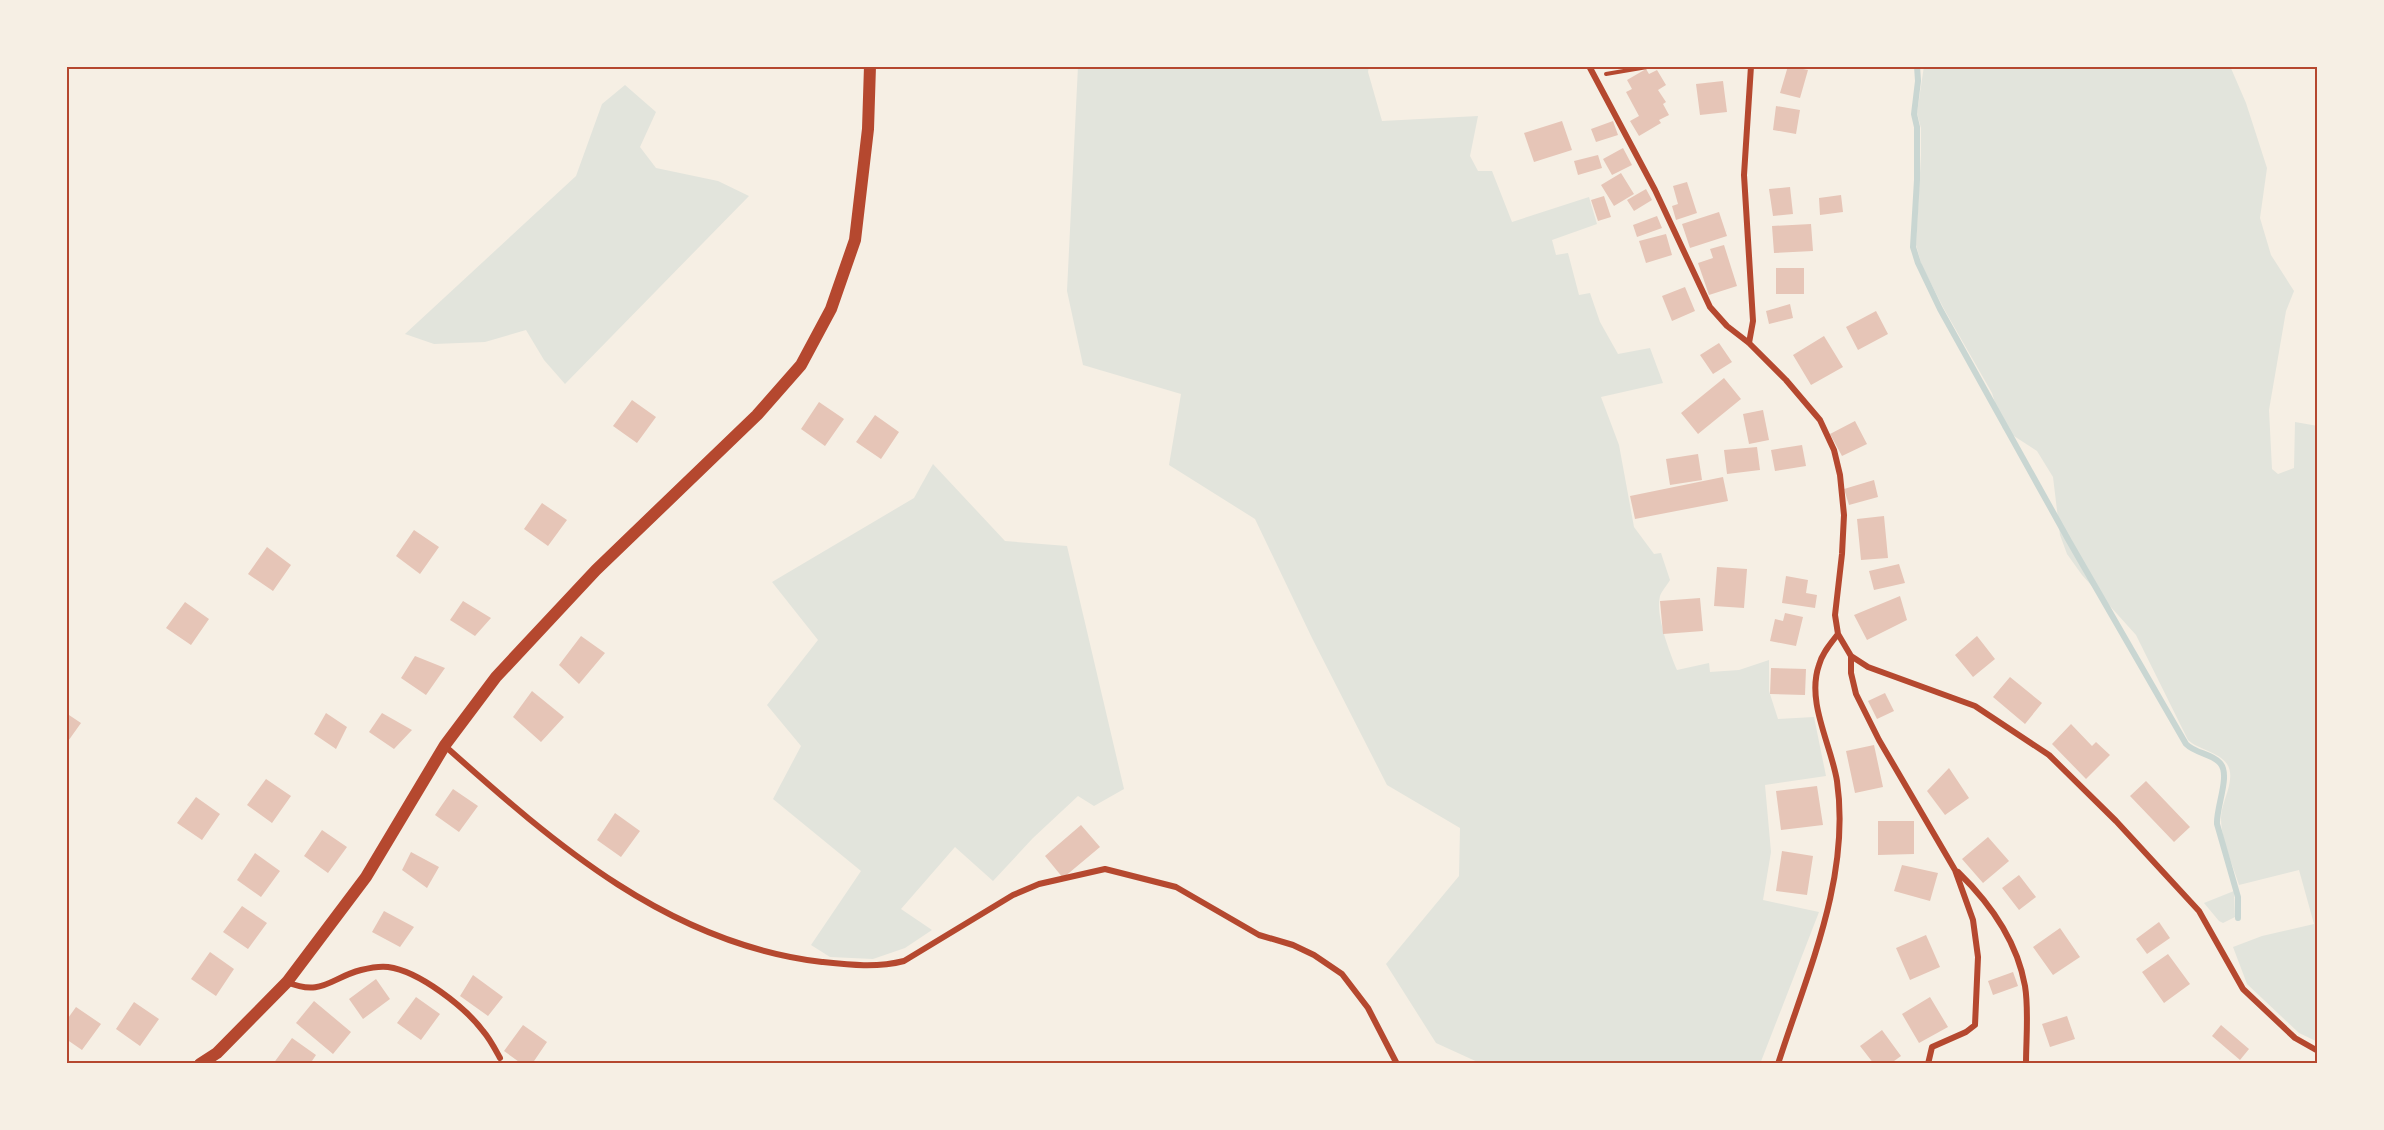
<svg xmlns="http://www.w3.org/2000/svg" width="2384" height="1130" font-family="'PT Sans Narrow',sans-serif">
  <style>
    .green { fill: #e2e4dc }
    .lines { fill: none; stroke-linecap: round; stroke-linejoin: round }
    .stream { stroke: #c9d6d2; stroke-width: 6 }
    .building { fill: #e6c5b7 }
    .path { stroke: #b5482f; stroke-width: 4 }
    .minor { stroke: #b5482f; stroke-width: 6 }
    .secondary { stroke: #b5482f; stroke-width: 12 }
    .neatline { fill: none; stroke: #b5482f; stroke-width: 2 }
  </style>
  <rect width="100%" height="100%" fill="#f6efe4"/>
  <!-- green -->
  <path class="green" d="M 1078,66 L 1369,66 L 1368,72 L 1382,121 L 1478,116 L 1470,156 L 1478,171 L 1492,171 L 1512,222 L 1589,197 L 1597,224 L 1552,240 L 1556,255 L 1568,253 L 1579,295 L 1590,293 L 1600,322 L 1618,354 L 1650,348 L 1663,383 L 1601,397 L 1619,445 L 1634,527 L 1654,554 L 1661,553 L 1670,580 C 1667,585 1662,591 1660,596 C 1655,615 1670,653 1677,670 L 1709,663 L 1710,672 L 1739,670 L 1769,660 L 1769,691 L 1778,719 L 1814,717 L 1826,776 L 1765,785 L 1771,852 L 1763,900 L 1819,912 L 1760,1064 L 1482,1064 L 1436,1043 L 1386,964 L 1459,876 L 1460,828 L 1387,785 L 1312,638 L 1255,519 L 1169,465 L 1181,394 L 1083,365 L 1067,291 Z
    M 1924,66 L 2230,66 L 2246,103 L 2267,168 L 2260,218 L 2271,255 L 2294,291 L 2286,311 L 2269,410 L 2272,469 L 2278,474 L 2294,468 L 2295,422 L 2318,426 L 2318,1042 L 2299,1033 L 2247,984 L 2233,947 L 2262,936 L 2314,924 L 2299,870 L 2239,885 C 2233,865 2221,840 2221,818 C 2221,802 2237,779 2227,764 C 2219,752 2199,750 2188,740 L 2136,635 L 2082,575 L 2067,554 L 2060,535 L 2053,477 L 2037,451 L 2003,429 L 1992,393 L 1944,309 L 1922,266 L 1916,245 L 1921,155 L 1921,128 L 1917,113 Z
    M 625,85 L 656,112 L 640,147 L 656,168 L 718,181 L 749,196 L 565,384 L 544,360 L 526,330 L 485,342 L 434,344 L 405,334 L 576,176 L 602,104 Z
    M 933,464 L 1005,541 L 1067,546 L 1124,789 L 1094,806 L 1078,796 L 1033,838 L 993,881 L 955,847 L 901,909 L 932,930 L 905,948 L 873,959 L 830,957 L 811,945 L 861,871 L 773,799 L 801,746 L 767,705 L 818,640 L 772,582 L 914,498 Z
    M 2234,891 L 2235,917 L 2223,923 L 2219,921 L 2204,903 Z"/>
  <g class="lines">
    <!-- stream -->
    <path class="stream" d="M 1917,66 L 1918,81 L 1914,114 L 1917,127 L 1917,180 L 1913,247 L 1918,263 L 1940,309 L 2069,541 L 2186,744 C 2196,754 2211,753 2220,763 C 2231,775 2216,807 2217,824 L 2238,897 L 2238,918"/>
  </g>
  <!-- building -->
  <path class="building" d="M 1788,66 L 1808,70 L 1800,98 L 1780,93 Z
    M 1646,69 L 1649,74 L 1657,70 L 1666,85 L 1658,90 L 1666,102 L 1663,104 L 1669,115 L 1659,120 L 1661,123 L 1639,136 L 1630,121 L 1639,116 L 1626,92 L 1632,89 L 1627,80 Z
    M 1723,81 L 1727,112 L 1700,115 L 1696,84 Z
    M 1776,106 L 1800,110 L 1796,134 L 1773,130 Z
    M 1562,121 L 1572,150 L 1534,162 L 1524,133 Z
    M 1613,121 L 1618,135 L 1596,142 L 1591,129 Z
    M 1623,148 L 1632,165 L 1612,175 L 1603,159 Z
    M 1598,155 L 1602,168 L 1578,175 L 1574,161 Z
    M 1621,173 L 1634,194 L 1614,206 L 1601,185 Z
    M 1687,182 L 1697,213 L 1676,220 L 1672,206 L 1678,204 L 1673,186 Z
    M 1790,187 L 1793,214 L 1773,216 L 1769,189 Z
    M 1646,189 L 1652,200 L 1634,211 L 1627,200 Z
    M 1841,195 L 1843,212 L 1820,215 L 1819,198 Z
    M 1604,196 L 1611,217 L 1598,221 L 1591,200 Z
    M 1719,212 L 1727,236 L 1690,248 L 1682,224 Z
    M 1657,216 L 1662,228 L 1637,237 L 1633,225 Z
    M 1811,224 L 1813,251 L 1774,253 L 1772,226 Z
    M 1666,234 L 1672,255 L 1646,263 L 1639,241 Z
    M 1724,245 L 1737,286 L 1709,295 L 1698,263 L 1713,258 L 1710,249 Z
    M 1776,268 L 1804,268 L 1804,294 L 1776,294 Z
    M 1685,287 L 1695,311 L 1672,321 L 1662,296 Z
    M 1790,304 L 1793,318 L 1769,324 L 1766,311 Z
    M 1876,311 L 1888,334 L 1858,350 L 1846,327 Z
    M 1824,336 L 1843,367 L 1811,385 L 1793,355 Z
    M 1719,343 L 1732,362 L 1713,374 L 1700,355 Z
    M 1724,378 L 1741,399 L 1698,434 L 1681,413 Z
    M 632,400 L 656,417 L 637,443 L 613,426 Z
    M 819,402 L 844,419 L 825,446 L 801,429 Z
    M 1763,410 L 1769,440 L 1749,444 L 1743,414 Z
    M 875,415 L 899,432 L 881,459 L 856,442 Z
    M 1855,421 L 1867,444 L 1842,456 L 1830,434 Z
    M 1802,445 L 1806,466 L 1775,471 L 1771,450 Z
    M 1757,447 L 1760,470 L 1727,474 L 1724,450 Z
    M 1698,454 L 1702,480 L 1670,485 L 1666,459 Z
    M 1723,477 L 1728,501 L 1635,519 L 1630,496 Z
    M 1874,480 L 1878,497 L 1849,505 L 1844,489 Z
    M 542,503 L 567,520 L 548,546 L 524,529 Z
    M 1884,516 L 1888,558 L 1861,560 L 1857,519 Z
    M 414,530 L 439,547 L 420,574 L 396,556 Z
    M 267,547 L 291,565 L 273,591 L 248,574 Z
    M 1899,564 L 1905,583 L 1874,590 L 1869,571 Z
    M 1717,567 L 1747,569 L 1744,608 L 1714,606 Z
    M 1786,576 L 1808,580 L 1806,593 L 1817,595 L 1815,608 L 1782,603 Z
    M 1900,596 L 1907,620 L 1867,640 L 1854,615 Z
    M 1700,598 L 1703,631 L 1663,634 L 1660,601 Z
    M 463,601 L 491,618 L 475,636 L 450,620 Z
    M 185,602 L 209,619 L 191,645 L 166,628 Z
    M 1785,613 L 1803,617 L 1796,646 L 1770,641 L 1775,619 L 1783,621 Z
    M 581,636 L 605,653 L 579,684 L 559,665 Z
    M 1977,636 L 1995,659 L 1973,677 L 1955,655 Z
    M 415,656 L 445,668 L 426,695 L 401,678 Z
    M 1771,668 L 1806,669 L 1805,695 L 1770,694 Z
    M 2010,677 L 2042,703 L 2025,724 L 1993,697 Z
    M 532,691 L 564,717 L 541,742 L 513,717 Z
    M 1885,693 L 1894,711 L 1877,719 L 1868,701 Z
    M 66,713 L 81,723 L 66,744 Z
    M 326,713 L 347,727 L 336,749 L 314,734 Z
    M 382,713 L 412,730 L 394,749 L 369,732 Z
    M 2071,724 L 2092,746 L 2096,742 L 2110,755 L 2086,779 L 2052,744 Z
    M 1874,745 L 1883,787 L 1855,793 L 1846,751 Z
    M 1949,768 L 1969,798 L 1945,815 L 1927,791 Z
    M 266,779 L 291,796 L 272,823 L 247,805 Z
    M 2146,781 L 2190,827 L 2174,842 L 2130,796 Z
    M 1817,786 L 1823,825 L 1781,830 L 1776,791 Z
    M 453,789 L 478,806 L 459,832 L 435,815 Z
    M 196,797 L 220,814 L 202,840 L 177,823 Z
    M 615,813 L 640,831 L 621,857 L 597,840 Z
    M 1878,821 L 1914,821 L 1914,854 L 1878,855 Z
    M 1081,825 L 1100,847 L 1063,878 L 1045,856 Z
    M 322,830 L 347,847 L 328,873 L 304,856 Z
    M 1988,837 L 2009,861 L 1983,883 L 1962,859 Z
    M 1782,851 L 1813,856 L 1807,895 L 1776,891 Z
    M 411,852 L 439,867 L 427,888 L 402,870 Z
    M 255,853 L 280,871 L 261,897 L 237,880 Z
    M 1902,865 L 1938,873 L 1930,901 L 1894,891 Z
    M 2019,875 L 2036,897 L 2019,910 L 2002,888 Z
    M 242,906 L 267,923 L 248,949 L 223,932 Z
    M 384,911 L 414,927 L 400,947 L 372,932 Z
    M 2159,922 L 2170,938 L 2147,954 L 2136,939 Z
    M 2060,928 L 2080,957 L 2053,975 L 2033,947 Z
    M 1926,935 L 1940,967 L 1910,980 L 1896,948 Z
    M 210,952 L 234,969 L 216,996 L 191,979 Z
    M 2168,954 L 2190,984 L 2164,1003 L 2142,972 Z
    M 2013,972 L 2018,986 L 1993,995 L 1988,981 Z
    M 473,975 L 503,997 L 488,1016 L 460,996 Z
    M 376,979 L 390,999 L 363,1019 L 349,999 Z
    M 416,997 L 440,1014 L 421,1040 L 397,1023 Z
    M 1930,997 L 1948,1027 L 1919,1043 L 1902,1014 Z
    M 314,1001 L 351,1032 L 333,1054 L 296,1023 Z
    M 134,1002 L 159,1019 L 140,1046 L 116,1029 Z
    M 76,1007 L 101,1024 L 82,1050 L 66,1039 L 66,1021 Z
    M 2067,1016 L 2075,1039 L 2050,1047 L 2042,1024 Z
    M 523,1025 L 547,1042 L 532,1064 L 522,1064 L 504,1051 Z
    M 2221,1025 L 2249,1049 L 2240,1060 L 2212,1036 Z
    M 1882,1030 L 1901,1056 L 1890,1064 L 1874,1064 L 1860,1046 Z
    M 292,1038 L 316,1055 L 310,1064 L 273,1064 Z"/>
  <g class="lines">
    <!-- path -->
    <path class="path" d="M 1606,74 L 1653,66"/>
    <!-- minor -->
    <path class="minor" d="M 1589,66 L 1655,190 L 1710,307 L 1727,326 L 1749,343 L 1786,380 L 1820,420 L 1834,450 L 1840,475 L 1844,515 L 1842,554 L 1835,615 L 1838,634 L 1851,656 L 1868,667 L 1975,706 L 2049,755 L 2116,821 L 2199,911 L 2243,989 L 2295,1038 L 2318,1051
      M 1749,343 L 1753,321 L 1744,175 L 1751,66
      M 1851,656 L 1851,673 L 1856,694 L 1879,740 L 1955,870 L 1973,920 L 1978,957 L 1975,1025 L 1966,1032 L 1932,1047 L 1928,1064
      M 445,746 C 556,845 669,944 822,962 C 850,965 877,968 904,961 L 1013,895 L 1039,884 L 1105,869 L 1176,887 L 1259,935 L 1293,945 L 1314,955 L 1342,974 L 1368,1008 L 1397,1064
      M 1958,872 C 1990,903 2017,941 2025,986 C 2029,1010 2026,1039 2026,1064
      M 287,982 C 322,997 330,978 361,970 C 369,968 380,966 388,967 C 419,971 465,1007 483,1031 C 490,1039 495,1049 500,1058
      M 1778,1064 C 1807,973 1851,878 1837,781 C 1831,744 1806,702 1819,665 C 1822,653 1831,643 1838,634"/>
    <!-- secondary -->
    <path class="secondary" d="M 200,1064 L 217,1053 L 287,982 L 366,877 L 445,745 L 496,677 L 596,570 L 757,415 L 801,365 L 831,309 L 855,240 L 868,129 L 870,66"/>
  </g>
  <!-- border -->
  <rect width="2384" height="1130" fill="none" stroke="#f6efe4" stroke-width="135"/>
  <rect x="68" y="68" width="2248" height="994" class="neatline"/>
</svg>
